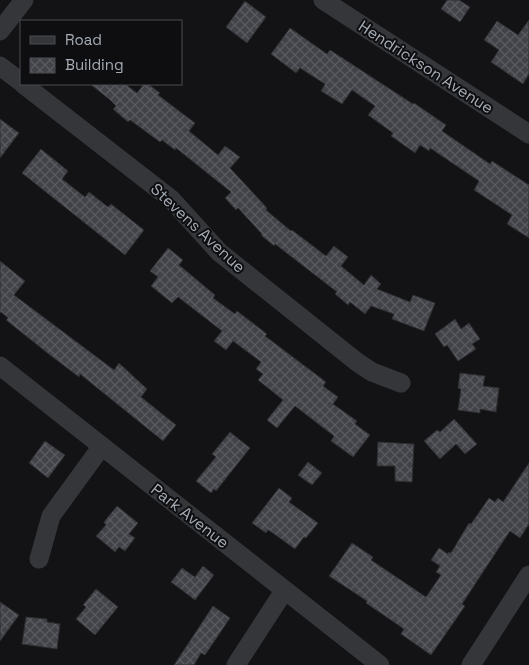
<svg xmlns="http://www.w3.org/2000/svg" width="529" height="665" font-family="'Space Grotesk',sans-serif">
  <style>
    .building { fill: url(#building-cross-hatch); stroke: #2d2e31 }
    .lines { fill: none; stroke-linecap: round; stroke-linejoin: round }
    .street { stroke: #34363a; stroke-width: 19 }
    .labels { text-anchor: middle; dominant-baseline: central; stroke-width: 4; stroke-linejoin: round; paint-order: stroke }
    .street-label { font-size: 16px; fill: #a5acb5; stroke: #0e0e10 }
  </style>
  <defs>
    <pattern id="building-cross-hatch" width="8" height="8" patternUnits="userSpaceOnUse" patternTransform="scale(1.25)"><rect width="8" height="8" fill="#424348"/><path d="M0 0l8 8M0 8l8-8" fill="none" stroke="#5a5b60"/></pattern>
  </defs>
  <rect width="100%" height="100%" fill="#131315"/>
  <!-- building -->
  <path class="building" d="M 447,0 L 459,0 L 470,7 L 460,22 L 441,9 Z
    M 245,1 L 266,17 L 247,43 L 226,27 Z
    M 529,20 L 529,74 L 523,84 L 491,62 L 499,50 L 484,40 L 497,21 L 518,35 Z
    M 290,28 L 327,54 L 330,50 L 413,104 L 414,103 L 446,125 L 442,131 L 490,164 L 492,161 L 529,185 L 529,238 L 507,224 L 512,215 L 474,190 L 479,181 L 430,148 L 429,151 L 420,145 L 415,153 L 391,136 L 393,133 L 368,115 L 375,106 L 352,90 L 342,104 L 321,91 L 325,84 L 300,68 L 296,73 L 271,54 Z
    M 90,84 L 125,84 L 137,93 L 144,84 L 148,84 L 160,93 L 158,95 L 195,123 L 189,131 L 218,155 L 225,146 L 240,157 L 230,168 L 267,208 L 266,210 L 291,231 L 292,230 L 326,256 L 334,246 L 348,257 L 341,266 L 364,285 L 371,275 L 381,284 L 377,289 L 410,302 L 413,295 L 435,303 L 424,331 L 392,319 L 394,314 L 371,306 L 365,314 L 350,302 L 348,305 L 335,294 L 337,292 L 275,244 L 274,246 L 261,235 L 262,234 L 238,208 L 236,210 L 225,198 L 231,192 L 176,148 L 175,150 L 162,140 L 160,142 L 130,120 L 128,122 L 113,109 L 116,106 L 109,99 Z
    M 0,119 L 19,133 L 0,158 Z
    M 41,149 L 68,171 L 62,179 L 85,197 L 89,192 L 108,207 L 111,204 L 144,230 L 125,255 L 22,173 Z
    M 168,248 L 183,260 L 179,265 L 215,295 L 213,298 L 235,314 L 237,311 L 267,334 L 265,336 L 326,382 L 323,386 L 338,397 L 333,404 L 357,421 L 355,424 L 370,435 L 353,457 L 331,441 L 334,436 L 295,406 L 277,428 L 267,420 L 283,400 L 258,380 L 263,374 L 256,369 L 261,362 L 233,341 L 226,350 L 214,341 L 222,331 L 178,297 L 172,303 L 151,286 L 158,277 L 150,271 Z
    M 0,261 L 25,281 L 14,295 L 114,370 L 119,363 L 147,389 L 141,397 L 176,425 L 163,441 L 80,374 L 79,377 L 50,355 L 6,320 L 8,318 L 1,312 L 0,313 Z
    M 455,319 L 461,329 L 469,323 L 480,339 L 472,344 L 476,349 L 458,361 L 447,345 L 444,347 L 435,334 Z
    M 460,373 L 485,376 L 483,386 L 499,388 L 496,412 L 480,409 L 480,413 L 458,410 L 461,389 L 458,388 Z
    M 454,419 L 477,444 L 465,454 L 456,444 L 440,459 L 424,441 L 437,430 L 440,432 Z
    M 230,432 L 250,448 L 216,491 L 214,489 L 211,493 L 196,481 L 216,457 L 212,454 Z
    M 45,441 L 65,455 L 48,478 L 29,463 Z
    M 378,442 L 414,444 L 412,482 L 395,481 L 395,466 L 377,466 Z
    M 308,462 L 322,473 L 312,485 L 298,475 Z
    M 529,463 L 529,524 L 520,538 L 510,531 L 462,604 L 465,606 L 431,655 L 401,634 L 404,629 L 366,603 L 367,601 L 329,576 L 352,543 L 373,557 L 371,560 L 426,597 L 441,575 L 436,572 L 440,566 L 431,560 L 439,548 L 448,554 L 449,552 L 451,553 L 469,523 L 471,524 L 489,498 L 495,502 L 498,498 L 503,502 Z
    M 279,488 L 292,498 L 289,502 L 318,523 L 306,538 L 304,537 L 295,549 L 270,531 L 268,530 L 266,533 L 252,523 Z
    M 117,506 L 138,523 L 129,534 L 135,538 L 125,551 L 119,547 L 115,552 L 96,536 L 106,525 L 104,522 Z
    M 203,566 L 214,575 L 195,600 L 171,582 L 182,568 L 195,577 Z
    M 96,589 L 118,607 L 95,635 L 76,619 L 86,607 L 83,605 Z
    M 0,602 L 19,615 L 0,641 Z
    M 213,606 L 230,618 L 205,655 L 201,653 L 194,665 L 174,665 Z
    M 26,617 L 47,619 L 47,622 L 60,624 L 57,649 L 22,644 Z"/>
  <g class="lines">
    <!-- street -->
    <path class="street" d="M 323,0 L 529,134
      M 0,31 L 24,0
      M 0,66 L 21,82
      M 23,84 L 171,199 L 219,252 L 357,362 L 372,372 L 401,383
      M 0,366 L 380,665
      M 39,559 L 51,516 L 102,446
      M 236,665 L 284,591
      M 471,665 L 529,575"/>
  </g>
  <g class="labels">
    <!-- street labels -->
    <g class="street-label">
      <text transform="translate(426 67) rotate(33)">Hendrickson Avenue</text>
      <text transform="translate(198 228) rotate(43)">Stevens Avenue</text>
      <text transform="translate(190 516) rotate(38)">Park Avenue</text>
    </g>
  </g>
  <!-- legend -->
  <rect x="20" y="20" width="162" height="65" fill="#0e0e10" stroke="#4a4d52"/>
  <rect x="30" y="36" width="25" height="8" fill="#34363a" stroke="#4a4d52"/>
  <text x="65" y="45" font-size="15" fill="#a5acb5">Road</text>
  <rect x="30" y="58" width="25" height="15" fill="url(#building-cross-hatch)" stroke="#4a4d52"/>
  <text x="65" y="70" font-size="15" fill="#a5acb5">Building</text>
</svg>
